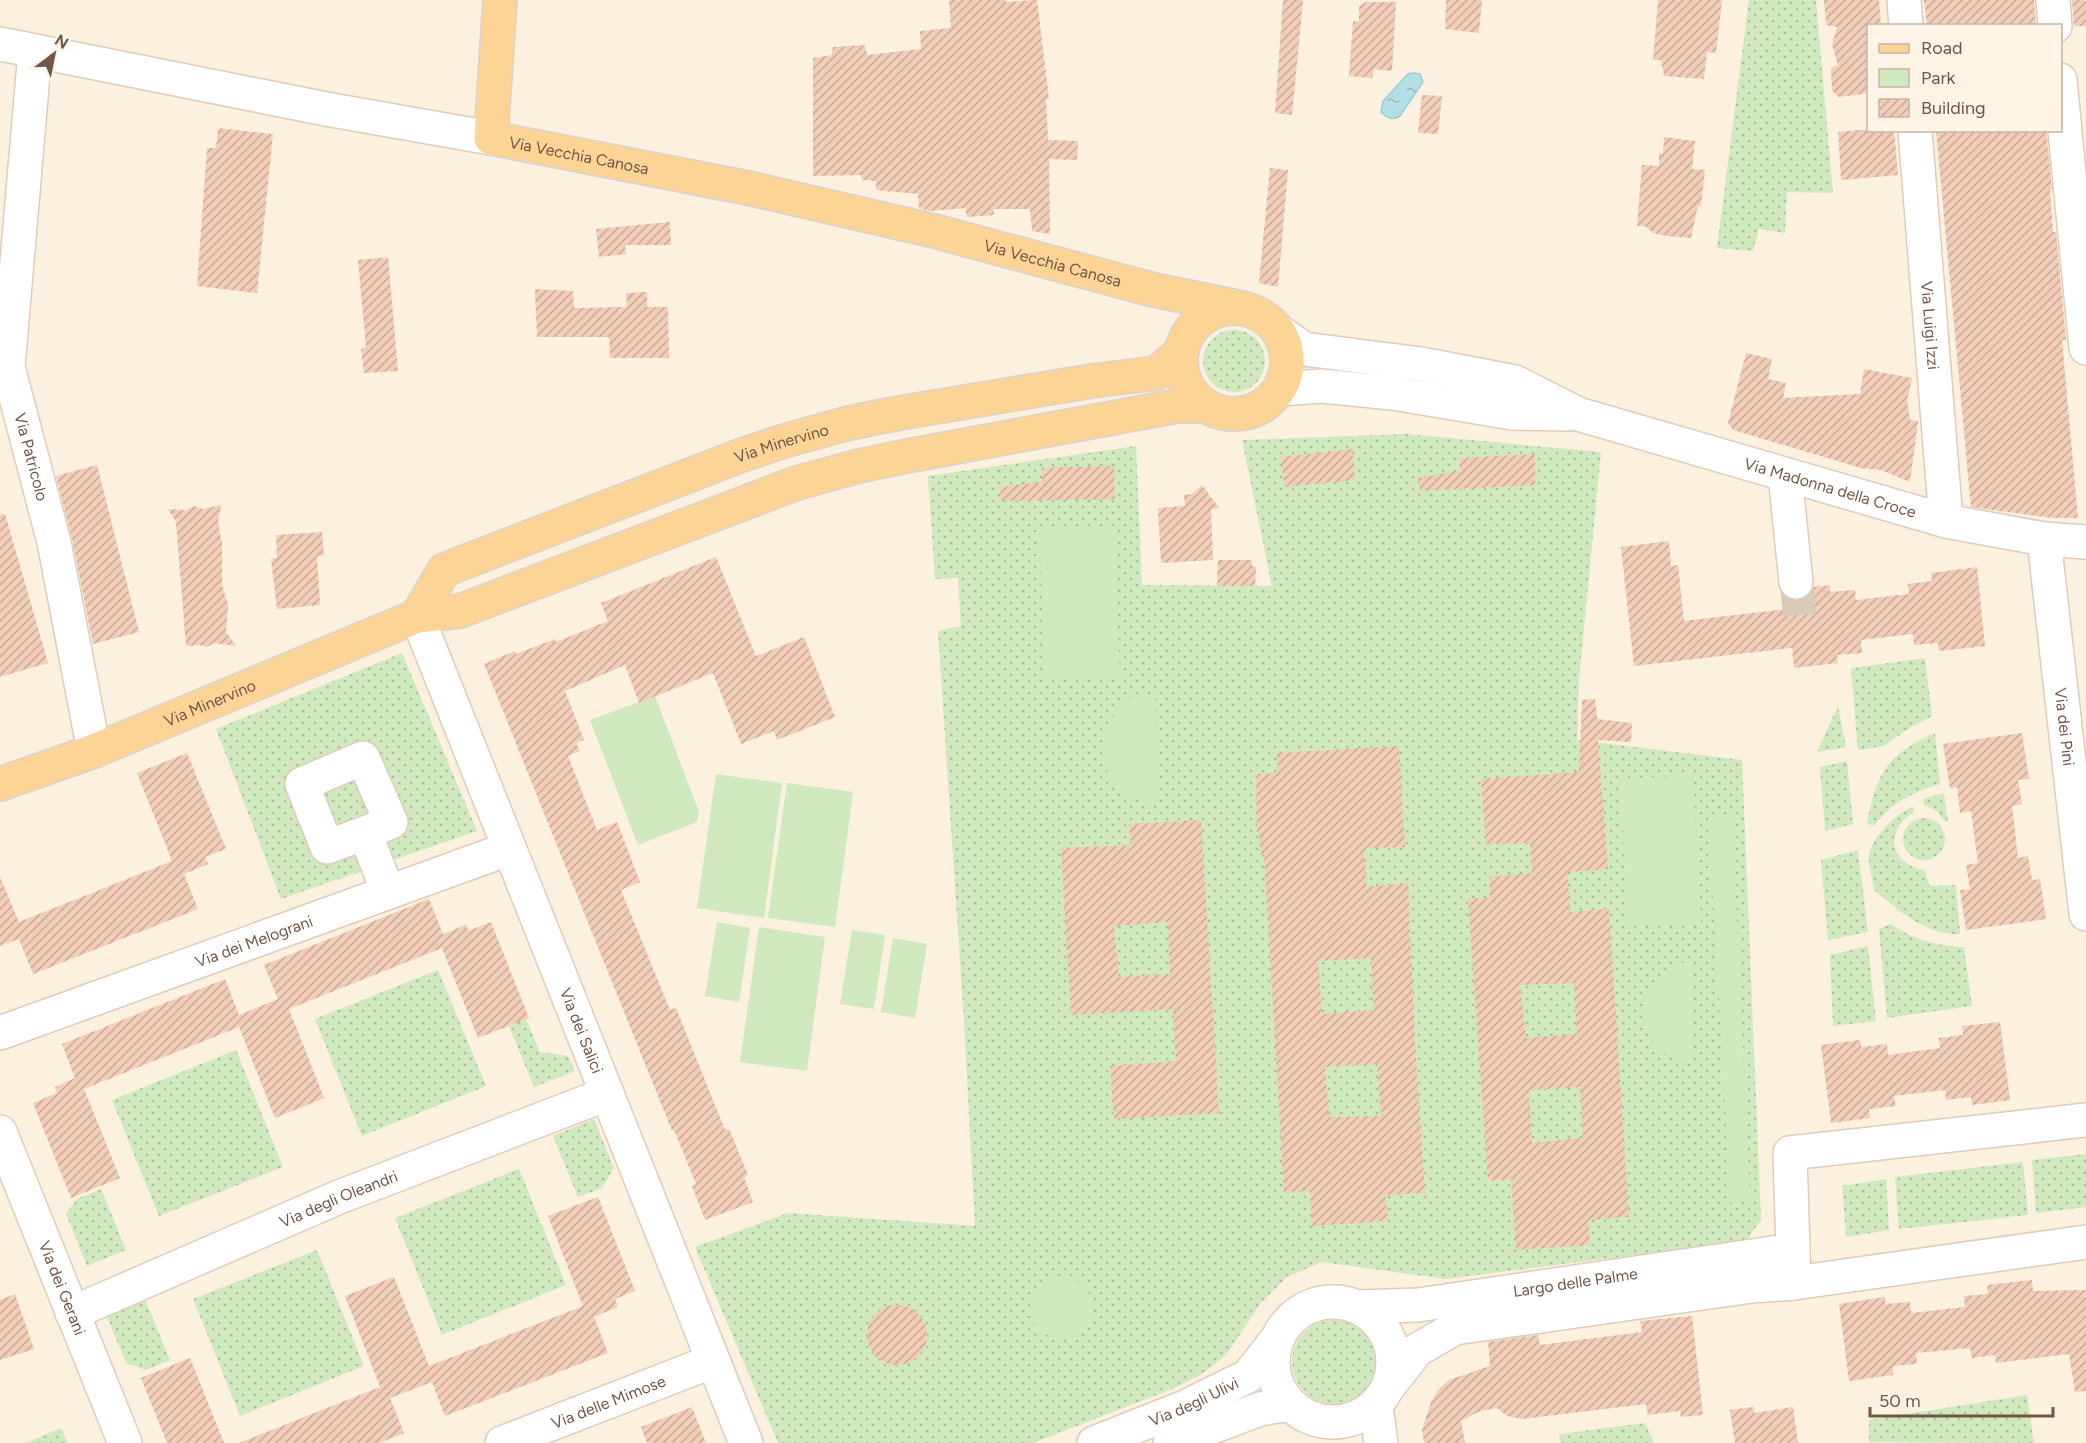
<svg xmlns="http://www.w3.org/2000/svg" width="2086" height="1443" font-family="Figtree,sans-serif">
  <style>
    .green { fill: url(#green-dots) }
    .pitch { fill: #d0e9be }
    .water { fill: url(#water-ripples); stroke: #9acfd7; stroke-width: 1.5 }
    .building { fill: url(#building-hatch); fill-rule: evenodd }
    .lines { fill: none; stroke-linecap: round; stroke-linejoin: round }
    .minor-tunnel { stroke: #dacab9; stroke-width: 33; stroke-dasharray: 33 16; stroke-linecap: butt }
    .minor-casing { stroke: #e0ccbb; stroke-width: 36 }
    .major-casing { stroke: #dad3cf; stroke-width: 36 }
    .minor { stroke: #fff; stroke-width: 33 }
    .major { stroke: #fcd496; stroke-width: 33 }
    .labels { text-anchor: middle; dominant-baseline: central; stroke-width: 6; stroke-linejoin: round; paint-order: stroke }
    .street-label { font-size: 16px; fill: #725647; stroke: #fff4e5 }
  </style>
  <defs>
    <pattern id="green-dots" width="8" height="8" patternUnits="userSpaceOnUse" patternTransform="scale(1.5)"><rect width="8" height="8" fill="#d0e9be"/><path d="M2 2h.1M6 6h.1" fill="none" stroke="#adc09c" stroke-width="1.8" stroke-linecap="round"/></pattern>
    <pattern id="water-ripples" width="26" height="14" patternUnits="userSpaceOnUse" patternTransform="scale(1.5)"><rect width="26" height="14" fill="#b4dfe5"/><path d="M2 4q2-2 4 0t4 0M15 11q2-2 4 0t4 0" fill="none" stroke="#97b8bb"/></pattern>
    <pattern id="building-hatch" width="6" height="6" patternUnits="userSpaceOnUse" patternTransform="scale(1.5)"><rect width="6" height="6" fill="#f2cdb7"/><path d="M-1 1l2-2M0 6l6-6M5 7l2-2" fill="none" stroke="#c8a997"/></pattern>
  </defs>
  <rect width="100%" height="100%" fill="#fcf0df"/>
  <!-- green -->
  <path class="green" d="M 1749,0 L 1816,0 L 1833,193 L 1787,192 L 1785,233 L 1759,229 L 1753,251 L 1717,248 Z
    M1203 361a31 31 0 1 1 62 0a31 31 0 1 1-62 0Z
    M 1406,434 L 1601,452 L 1579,679 L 1577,740 L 1742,760 L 1761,1220 L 1746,1241 L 1446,1279 L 1322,1262 L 1287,1277 L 1260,1304 L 1226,1355 L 1202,1374 L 1172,1389 L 1033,1443 L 778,1443 L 695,1247 L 788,1213 L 975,1226 L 964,1021 L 938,631 L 961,626 L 958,578 L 935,579 L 928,476 L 1136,446 L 1142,585 L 1272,586 L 1242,440 Z
    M 402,653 L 477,831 L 281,899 L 216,729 Z
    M 1925,658 L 1932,716 L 1906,730 L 1884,746 L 1858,750 L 1851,668 Z
    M 1838,706 L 1846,747 L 1817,752 Z
    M 1935,733 L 1940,784 C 1913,792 1891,803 1874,826 L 1867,823 C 1877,773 1887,754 1935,733 Z
    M 1847,761 L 1853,824 L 1825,831 L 1820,767 Z
    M 1944,793 L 1948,821 L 1945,822 L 1937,811 L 1924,805 L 1923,799 Z
    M 1913,807 L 1914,812 C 1884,831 1889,864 1925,870 L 1929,886 L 1956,885 L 1960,934 C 1927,936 1898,910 1874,890 C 1873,880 1868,866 1869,856 C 1871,838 1896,813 1913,807 Z
    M1903 839a21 21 0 1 1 42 0a21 21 0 1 1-42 0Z
    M 1858,850 L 1868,932 L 1828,940 L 1821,860 Z
    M 1891,924 C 1913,940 1937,946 1964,947 L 1972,1006 L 1887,1018 L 1879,929 Z
    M 1868,946 L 1876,1021 L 1833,1026 L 1830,955 Z
    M 438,970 L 486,1086 L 362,1136 L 315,1019 Z
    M 526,1019 L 540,1052 L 568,1056 L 575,1071 L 534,1087 L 509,1026 Z
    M 236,1050 L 283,1167 L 159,1216 L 112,1100 Z
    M 594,1119 L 614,1168 L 602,1188 L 578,1197 L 553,1136 Z
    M 2086,1154 L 2086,1207 L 2036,1213 L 2032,1160 Z
    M 2023,1162 L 2028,1215 L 1899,1229 L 1895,1177 Z
    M 519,1169 L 566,1285 L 442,1335 L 395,1218 Z
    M 1886,1179 L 1889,1230 L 1846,1237 L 1842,1186 Z
    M 101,1189 L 126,1250 L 87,1266 L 66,1214 L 77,1199 Z
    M 317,1250 L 364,1366 L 240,1416 L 193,1299 Z
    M 145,1299 L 170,1360 L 146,1370 L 126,1363 L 106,1314 Z
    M1292 1362a42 42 0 1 1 84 0a42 42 0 1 1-84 0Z
    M 2027,1395 L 2034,1443 L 1869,1442 L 1869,1420 Z
    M 1645,1423 L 1654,1443 L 1560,1443 L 1559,1434 Z
    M 61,1428 L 68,1443 L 26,1443 Z"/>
  <!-- pitch -->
  <path class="pitch" d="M 1114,526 L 1120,676 L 1045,678 L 1039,528 Z
    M 1155,694 L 1158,804 C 1108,801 1085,748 1118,710 C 1123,705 1130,698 1136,696 C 1142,694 1149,695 1155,694 Z
    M 655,696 L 699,812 L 697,822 L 638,845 L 590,720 Z
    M 716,774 L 782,783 L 764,918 L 697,908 Z
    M 1693,775 L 1701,922 L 1627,925 L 1620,779 Z
    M 787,783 L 853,792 L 835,927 L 768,918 Z
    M 1708,815 L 1732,815 L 1750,1201 L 1731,1203 Z
    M 717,922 L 750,928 L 739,1002 L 705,996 Z
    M 759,927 L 825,937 L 807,1071 L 740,1062 Z
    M 852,930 L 885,935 L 874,1009 L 840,1004 Z
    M 893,938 L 927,944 L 915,1018 L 881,1012 Z
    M 1691,959 L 1691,1064 C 1654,1058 1628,1019 1653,985 C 1663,972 1677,966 1691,959 Z
    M1030 1307a31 31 0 1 1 62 0a31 31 0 1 1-62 0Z"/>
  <!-- water -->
  <path class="water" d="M 1414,73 L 1420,74 L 1423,82 L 1400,116 C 1392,121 1387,118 1381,112 L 1383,101 L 1408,74 Z"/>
  <!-- building -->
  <path class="building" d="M 949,0 L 1006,0 L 1006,2 L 1037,0 L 1049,99 L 1046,99 L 1048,140 L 1078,141 L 1077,160 L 1049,159 L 1050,234 L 1032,231 L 1030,209 L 993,209 L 994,215 L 967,217 L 965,208 L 930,211 L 919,208 L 918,194 L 876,190 L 876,181 L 862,180 L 861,175 L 813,176 L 813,58 L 832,55 L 833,47 L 865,45 L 867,55 L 921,49 L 920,31 L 951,28 Z
    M 1283,0 L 1303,0 L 1292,115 L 1275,113 Z
    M 1446,0 L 1482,0 L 1479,33 L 1445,29 Z
    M 1658,0 L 1722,0 L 1716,53 L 1707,52 L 1704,79 L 1664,76 L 1661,60 L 1653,60 Z
    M 1824,0 L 1879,0 L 1881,26 L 1869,26 L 1869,93 L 1839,97 L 1832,91 L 1831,68 L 1838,65 L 1832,45 L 1837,27 L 1826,25 Z
    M 1924,0 L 2034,0 L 2036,26 L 1927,26 Z
    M 2072,0 L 2086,0 L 2086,26 L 2074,26 Z
    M 1366,2 L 1396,2 L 1392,71 L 1374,69 L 1372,78 L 1349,76 L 1353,21 L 1359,22 L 1359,6 Z
    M 1422,95 L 1442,96 L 1438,134 L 1418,133 Z
    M 218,128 L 273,134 L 257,293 L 197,286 L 207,148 L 216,148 Z
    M 1859,130 L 1894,130 L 1898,175 L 1841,180 L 1838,132 Z
    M 1936,130 L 2046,130 L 2052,189 L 2050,190 L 2053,232 L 2056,232 L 2066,340 L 2062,340 L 2078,518 L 2053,518 L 1971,507 Z
    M 1664,137 L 1695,141 L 1692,169 L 1705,170 L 1701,206 L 1698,205 L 1691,238 L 1666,236 L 1653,233 L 1645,226 L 1637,226 L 1642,165 L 1659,166 L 1659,153 L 1663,154 Z
    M 1270,168 L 1288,170 L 1278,287 L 1259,283 Z
    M 670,222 L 671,245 L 625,245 L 626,254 L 599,257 L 596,229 Z
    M 388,257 L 398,371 L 364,373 L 361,349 L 366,348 L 358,260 Z
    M 535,289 L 573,291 L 574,308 L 627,307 L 626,293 L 647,292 L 647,307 L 668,307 L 669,358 L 610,358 L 609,337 L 537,337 Z
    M 1746,353 L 1772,359 L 1768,379 L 1786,383 L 1783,398 L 1860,394 L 1864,369 L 1912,378 L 1907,401 L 1910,420 L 1918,421 L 1910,482 L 1881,470 L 1861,468 L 1733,430 L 1728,423 Z
    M 1352,449 L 1355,480 L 1285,487 L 1281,457 Z
    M 1535,454 L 1535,485 L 1420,491 L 1418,478 L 1460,471 L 1460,458 Z
    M 97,465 L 139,632 L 93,644 L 72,538 L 56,476 Z
    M 1114,466 L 1115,499 L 1001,501 L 1000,487 L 1042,482 L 1042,468 Z
    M 1202,485 L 1219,508 L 1211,509 L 1213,560 L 1161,563 L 1158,508 L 1185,506 L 1184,495 L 1192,494 Z
    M 221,505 L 218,522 L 222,543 L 222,585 L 228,605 L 226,632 L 236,646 L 214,643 L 207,647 L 199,645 L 186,646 L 176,522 L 168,509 L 186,510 L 194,506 L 203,509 Z
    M 5,514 L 48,663 L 0,677 L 0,515 Z
    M 322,532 L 324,555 L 317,556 L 320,605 L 277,609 L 271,559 L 277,558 L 276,535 Z
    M 1669,541 L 1671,566 L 1678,565 L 1684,621 L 1786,609 L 1785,596 L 1789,599 L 1798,601 L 1807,597 L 1814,587 L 1830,585 L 1830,592 L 1855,590 L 1856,600 L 1909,594 L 1908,584 L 1932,581 L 1931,573 L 1977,567 L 1985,646 L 1939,651 L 1938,643 L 1914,645 L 1913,634 L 1861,640 L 1862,653 L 1837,655 L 1838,663 L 1794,668 L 1792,648 L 1634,666 L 1621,547 Z
    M 716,557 L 756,656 L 804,637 L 835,717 L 777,740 L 774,731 L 741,744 L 713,673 L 639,703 L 625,665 L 565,691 L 584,740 L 576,743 L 580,751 L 568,756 L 597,830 L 617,822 L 640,882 L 621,890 L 670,1010 L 676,1008 L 725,1130 L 729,1129 L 748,1175 L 744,1177 L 753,1202 L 705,1220 L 692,1186 L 696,1184 L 674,1130 L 672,1131 L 484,664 L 515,651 L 516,654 L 555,639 L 556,642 L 608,621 L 601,603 Z
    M 1218,560 L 1252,560 L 1252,566 L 1256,567 L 1255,586 L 1217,586 Z
    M 1595,699 L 1597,719 L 1632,723 L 1631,742 L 1598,740 L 1608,869 L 1567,872 L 1570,912 L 1609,909 L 1629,1217 L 1588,1220 L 1590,1245 L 1516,1250 L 1511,1179 L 1488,1181 L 1468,899 L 1490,898 L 1489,877 L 1532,873 L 1530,843 L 1486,844 L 1481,779 L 1579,772 L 1582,700 ZM 1574,983 L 1577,1034 L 1526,1038 L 1520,985 ZM 1580,1087 L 1583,1138 L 1532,1143 L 1529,1090 Z
    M 2022,733 L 2029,779 L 2018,780 L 2022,804 L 2012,806 L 2018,858 L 2028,856 L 2032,880 L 2040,879 L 2046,919 L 1966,930 L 1960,890 L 1970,889 L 1966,865 L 1978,863 L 1971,811 L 1960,813 L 1957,787 L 1950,788 L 1943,744 Z
    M 1399,746 L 1405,847 L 1364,848 L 1366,887 L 1408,883 L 1415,1043 L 1425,1193 L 1385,1195 L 1388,1221 L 1312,1226 L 1310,1191 L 1284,1192 L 1264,855 L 1261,855 L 1259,832 L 1257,832 L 1256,774 L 1278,773 L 1277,753 ZM 1371,958 L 1374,1010 L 1322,1014 L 1318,961 ZM 1377,1064 L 1381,1116 L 1329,1117 L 1325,1067 Z
    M 187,753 L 226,849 L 205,857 L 208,864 L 184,874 L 198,909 L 33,974 L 19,939 L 0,946 L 0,877 L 19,922 L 172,861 L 137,773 Z
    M 1201,820 L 1219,1113 L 1114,1119 L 1110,1066 L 1176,1061 L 1173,1009 L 1071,1015 L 1061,848 L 1131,845 L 1129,824 ZM 1168,922 L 1170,974 L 1119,977 L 1114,926 Z
    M 429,899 L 443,934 L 466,925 L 468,931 L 491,922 L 529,1018 L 478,1038 L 442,948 L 289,1009 L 324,1098 L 275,1118 L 239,1027 L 84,1089 L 120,1178 L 71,1198 L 33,1103 L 57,1093 L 55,1087 L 75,1078 L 62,1044 L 225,979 L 239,1015 L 278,999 L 264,965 Z
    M 2000,1022 L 2010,1100 L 1972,1105 L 1971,1097 L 1946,1100 L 1945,1090 L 1894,1096 L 1896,1106 L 1869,1109 L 1870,1118 L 1831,1123 L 1821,1045 L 1860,1040 L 1861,1047 L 1887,1044 L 1888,1055 L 1940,1048 L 1939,1038 L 1963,1035 L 1962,1026 Z
    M 598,1197 L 635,1291 L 615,1299 L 618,1307 L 594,1317 L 608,1353 L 445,1416 L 432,1382 L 390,1398 L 404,1433 L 379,1443 L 239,1443 L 380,1387 L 345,1296 L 394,1277 L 429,1366 L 583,1306 L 548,1216 Z
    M 2032,1280 L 2033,1291 L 2086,1290 L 2086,1391 L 2075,1392 L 2069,1354 L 1996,1363 L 1995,1355 L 1972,1358 L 1970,1348 L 1916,1353 L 1917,1364 L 1893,1366 L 1893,1375 L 1849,1381 L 1839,1304 L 1885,1297 L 1885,1304 L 1910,1302 L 1911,1313 L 1965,1307 L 1964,1296 L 1988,1294 L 1987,1285 Z
    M 15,1294 L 34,1349 L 0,1360 L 0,1300 Z
    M867 1335a30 30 0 1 1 60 0a30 30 0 1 1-60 0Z
    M 1692,1316 L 1703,1415 L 1681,1417 L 1680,1411 L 1648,1415 L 1646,1404 L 1521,1419 L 1507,1416 L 1497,1408 L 1480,1411 L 1461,1421 L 1465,1443 L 1424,1443 L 1422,1430 L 1431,1402 L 1439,1389 L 1449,1380 L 1490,1366 L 1488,1342 L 1538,1335 L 1540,1345 L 1642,1332 L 1640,1321 Z
    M 190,1358 L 224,1443 L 167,1443 L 141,1378 Z
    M 692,1407 L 706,1443 L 647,1443 L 641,1427 Z
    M 1753,1407 L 1754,1413 L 1793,1407 L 1798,1443 L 1735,1443 L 1730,1410 Z"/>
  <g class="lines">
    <!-- minor-tunnel -->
    <path class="minor-tunnel" d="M 1796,582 L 1800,617"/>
    <!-- minor casing -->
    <g class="minor-casing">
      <g id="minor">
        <path d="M 1904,0 L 1906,26"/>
        <path d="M 2053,0 L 2055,26"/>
        <path d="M 0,44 L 326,109 L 491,138"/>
        <path id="s1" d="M 35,51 L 8,367 L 54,542 L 94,751"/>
        <path d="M 2060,80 L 2086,348"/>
        <path id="s2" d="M 1915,130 L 1946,521"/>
        <path id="s3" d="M 1277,330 L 1304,349 L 1421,364 L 1515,382 L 1578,414 L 1946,521 L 2044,539 L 2086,542"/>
        <path d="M 1279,389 L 1322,386 L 1393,393 L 1512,413 L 1569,414"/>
        <path d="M 1785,475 L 1796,582"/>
        <path id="s4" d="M 2044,539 L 2086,914"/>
        <path id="s5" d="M 417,616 L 746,1443"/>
        <path d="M 365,833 L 327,847 L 302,784 L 363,758 L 391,822 L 365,833 L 388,892"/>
        <path id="s6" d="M 0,1033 L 508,849"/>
        <path d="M 2086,1120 L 1790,1153 L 1794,1283 L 2086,1242"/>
        <path id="s7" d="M 0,1132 L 125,1443"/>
        <circle cx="1333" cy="1362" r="60"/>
        <path id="s8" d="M 1357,1307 L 1418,1305 L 1793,1250"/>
        <path id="s9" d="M 72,1313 L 339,1197 L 607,1094"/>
        <path d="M 1389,1386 L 1417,1350 L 1455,1328 L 1752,1286 L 1794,1283"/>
        <path d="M 1376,1406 L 1381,1443"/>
        <path id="s10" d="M 502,1443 L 713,1361"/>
        <path id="s11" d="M 1094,1443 L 1185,1407 L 1248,1376 L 1278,1338"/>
        <path d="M 1170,1443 L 1260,1409 L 1290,1404"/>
      </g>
    </g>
    <!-- major casing -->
    <g class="major-casing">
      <g id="major">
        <path id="s12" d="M 500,0 L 491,138 L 748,188 L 934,231 L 1154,290 L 1242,308"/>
        <circle cx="1234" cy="361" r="53"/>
        <path id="s13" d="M 417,616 L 444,570 L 742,455 L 784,441 L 849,423 L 899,413 L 1092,381 L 1157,373 L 1181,352"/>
        <path id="s14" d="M 0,784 L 94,751 L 417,616 L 460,611 L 797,483 L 859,466 L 907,456 L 1177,406 L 1205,406"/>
      </g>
    </g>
    <!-- minor -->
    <use href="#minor" class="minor"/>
    <!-- major -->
    <use href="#major" class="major"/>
  </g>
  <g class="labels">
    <!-- street labels -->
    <g class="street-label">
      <text stroke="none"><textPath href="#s12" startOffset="228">Via Vecchia Canosa</textPath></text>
      <text stroke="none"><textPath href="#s12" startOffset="714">Via Vecchia Canosa</textPath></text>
      <text stroke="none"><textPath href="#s2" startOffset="196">Via Luigi Izzi</textPath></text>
      <text stroke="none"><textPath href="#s13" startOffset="414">Via Minervino</textPath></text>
      <text stroke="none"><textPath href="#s1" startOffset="410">Via Patricolo</textPath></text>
      <text stroke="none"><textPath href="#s3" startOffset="580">Via Madonna della Croce</textPath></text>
      <text stroke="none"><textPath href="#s14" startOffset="225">Via Minervino</textPath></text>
      <text stroke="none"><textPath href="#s4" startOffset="189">Via dei Pini</textPath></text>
      <text stroke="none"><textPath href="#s6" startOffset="270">Via dei Melograni</textPath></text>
      <text stroke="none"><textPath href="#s5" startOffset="446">Via dei Salici</textPath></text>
      <text stroke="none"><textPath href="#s9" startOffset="290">Via degli Oleandri</textPath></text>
      <text stroke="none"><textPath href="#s8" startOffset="220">Largo delle Palme</textPath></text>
      <text stroke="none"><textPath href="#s7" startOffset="168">Via dei Gerani</textPath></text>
      <text stroke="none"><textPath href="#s11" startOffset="108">Via degli Ulivi</textPath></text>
      <text stroke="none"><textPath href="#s10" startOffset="114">Via delle Mimose</textPath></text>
    </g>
  </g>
  <!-- legend -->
  <rect x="1867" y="24" width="195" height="108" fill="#fff4e5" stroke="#c7b5a6" stroke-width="1.5"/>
  <rect x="1879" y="44" width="30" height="9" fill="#fcd496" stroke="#c7b5a6" stroke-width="1.5"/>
  <text x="1921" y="54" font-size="18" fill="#725647">Road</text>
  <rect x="1879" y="69" width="30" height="18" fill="#d0e9be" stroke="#c7b5a6" stroke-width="1.5"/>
  <text x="1921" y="84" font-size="18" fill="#725647">Park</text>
  <rect x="1879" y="99" width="30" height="18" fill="url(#building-hatch)" stroke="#c7b5a6" stroke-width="1.5"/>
  <text x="1921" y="114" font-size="18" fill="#725647">Building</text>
  <!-- north arrow -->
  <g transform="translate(54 54) rotate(32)" stroke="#fff4e5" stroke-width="4.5" paint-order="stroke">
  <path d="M0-4.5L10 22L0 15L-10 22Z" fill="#725647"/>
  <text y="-9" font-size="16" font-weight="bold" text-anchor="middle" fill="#725647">N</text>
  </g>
  <!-- scale -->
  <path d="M1870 1407v9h183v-9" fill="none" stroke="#725647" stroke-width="3"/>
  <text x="1879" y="1407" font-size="18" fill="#725647" stroke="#fff4e5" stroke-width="4.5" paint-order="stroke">50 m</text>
</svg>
